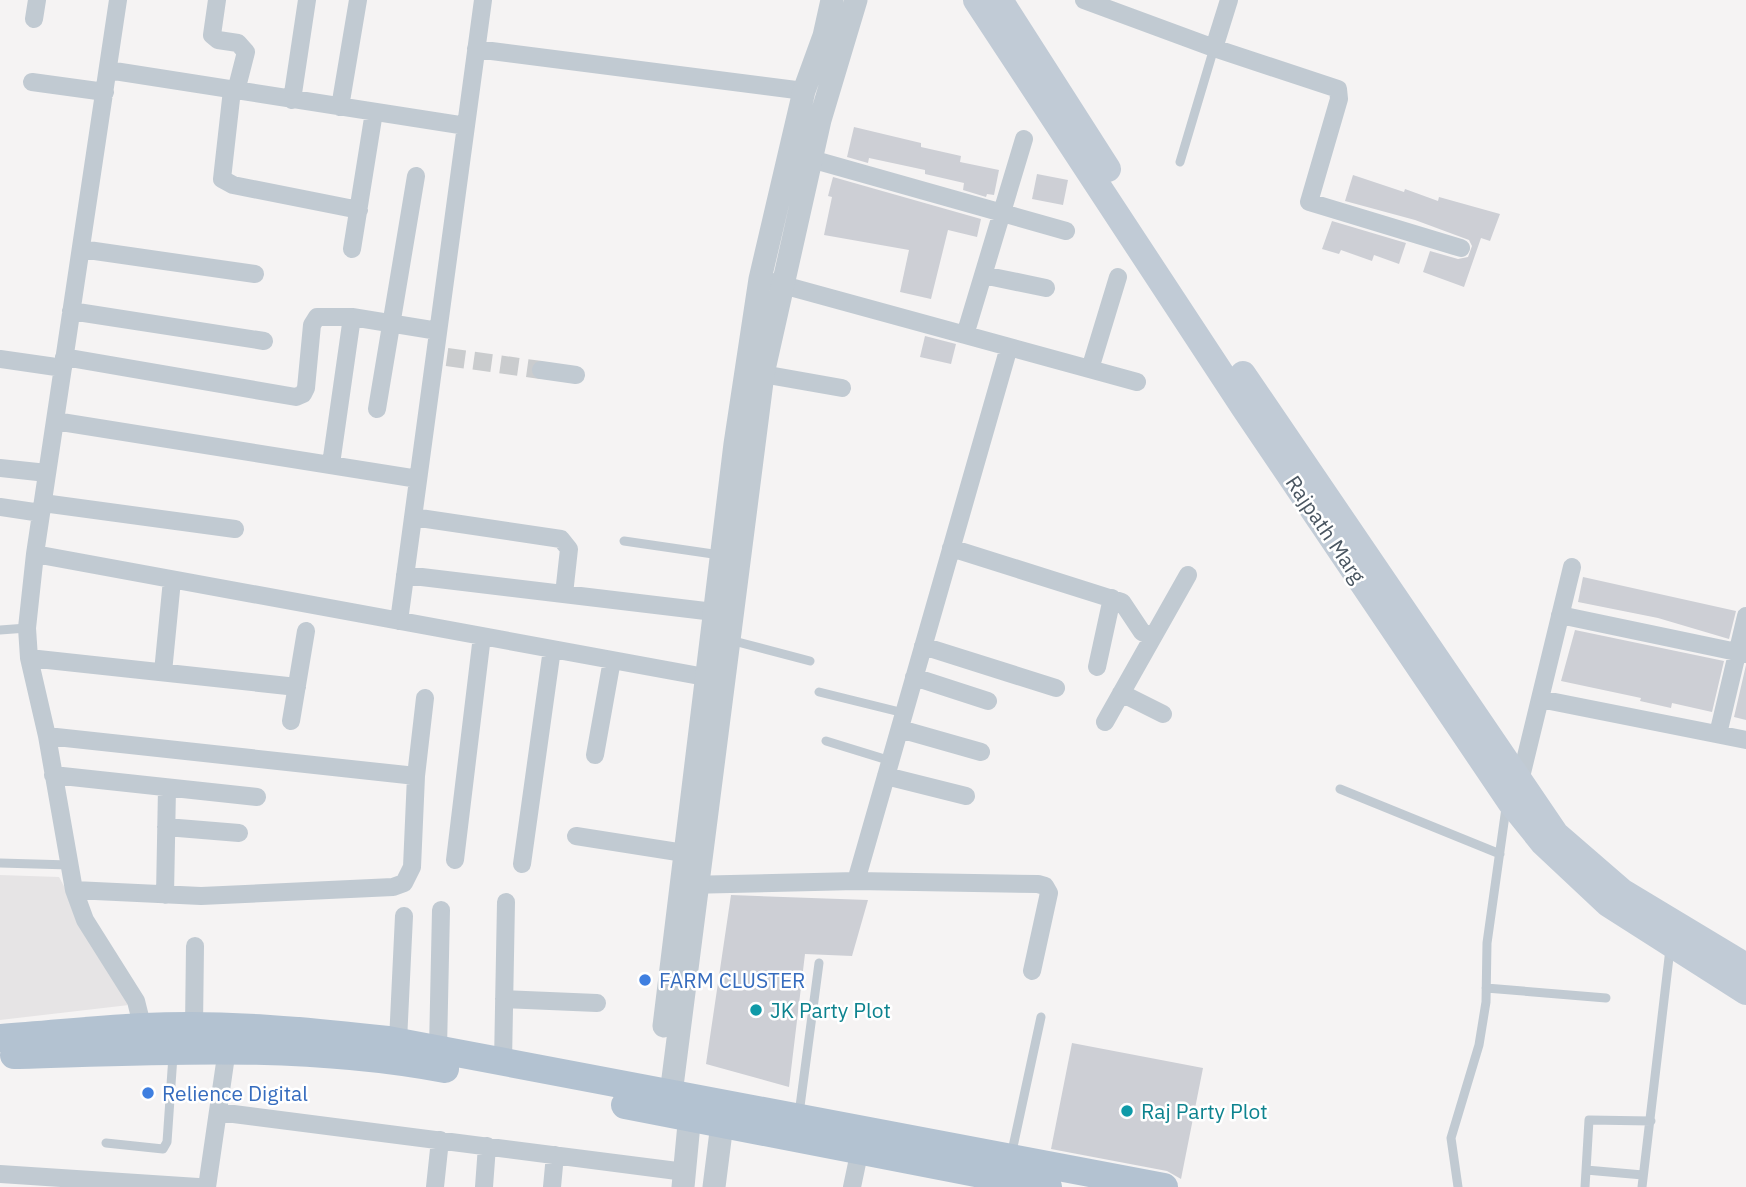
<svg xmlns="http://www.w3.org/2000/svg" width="1746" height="1187" font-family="'IBM Plex Sans',sans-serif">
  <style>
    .education { fill: #e6e4e5 }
    .building { fill: #cdcfd5 }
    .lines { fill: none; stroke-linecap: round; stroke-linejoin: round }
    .minor-tunnel { stroke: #caccce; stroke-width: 18; stroke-dasharray: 18 9; stroke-linecap: butt }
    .service { stroke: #c1cad2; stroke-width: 9 }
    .minor { stroke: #c1cad2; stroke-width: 18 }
    .tertiary { stroke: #c1cad2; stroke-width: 23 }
    .secondary { stroke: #c1cbd6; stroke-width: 26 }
    .primary { stroke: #b3c2d1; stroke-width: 28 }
    .shop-dot { fill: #3f7fe0; stroke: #fff; stroke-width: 2.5 }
    .culture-dot { fill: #0f9aa8; stroke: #fff; stroke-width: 2.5 }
    .labels { text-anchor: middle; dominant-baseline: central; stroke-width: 5; stroke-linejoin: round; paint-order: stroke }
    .street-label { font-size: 21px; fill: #4a5661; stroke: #fff }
    .shop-label { font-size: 21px; fill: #366cbe; stroke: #fff; text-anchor: start }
    .culture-label { font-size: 21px; fill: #0d838f; stroke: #fff; text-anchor: start }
  </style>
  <rect width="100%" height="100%" fill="#f5f3f3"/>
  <!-- education -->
  <path class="education" d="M 0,875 L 59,877 L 129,1005 L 0,1020 Z"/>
  <!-- building -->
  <path class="building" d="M 854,127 L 921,143 L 921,147 L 961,156 L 960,162 L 999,170 L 994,195 L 987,194 L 986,197 L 963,190 L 964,183 L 925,174 L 925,170 L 869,158 L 868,163 L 847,157 Z
    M 1037,174 L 1068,180 L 1063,205 L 1032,199 Z
    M 1353,175 L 1404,192 L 1405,189 L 1438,201 L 1439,197 L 1500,214 L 1490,241 L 1481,238 L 1464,287 L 1423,272 L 1430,251 L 1458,259 L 1468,257 L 1472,246 L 1469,240 L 1415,220 L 1345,201 Z
    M 833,177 L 981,219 L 977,237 L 948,230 L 931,299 L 900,292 L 909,250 L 824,235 L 832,197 L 828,196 Z
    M 1332,221 L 1406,243 L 1399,264 L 1374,255 L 1372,261 L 1341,250 L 1339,254 L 1322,249 Z
    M 925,336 L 956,344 L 951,364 L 920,357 Z
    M 1583,577 L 1736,611 L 1729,639 L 1658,618 L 1578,602 Z
    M 1575,630 L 1724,661 L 1712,712 L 1672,703 L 1671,708 L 1640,701 L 1641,698 L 1561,681 Z
    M 1746,665 L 1746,720 L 1734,717 Z
    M 731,895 L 868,900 L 852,956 L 805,954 L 789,1087 L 706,1064 Z
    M 1072,1043 L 1203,1068 L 1181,1179 L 1167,1171 L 1051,1149 Z"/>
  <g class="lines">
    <!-- minor-tunnel -->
    <path class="minor-tunnel" d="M 447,357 L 541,370"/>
    <!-- service -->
    <path class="service" d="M 1180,162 L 1214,48
      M 624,541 L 720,555
      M 0,630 L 27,628
      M 730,640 L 810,661
      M 819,692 L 904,713
      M 826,741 L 891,761
      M 1340,789 L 1500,854
      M 0,863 L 70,865
      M 1486,988 L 1606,998
      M 799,1114 L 819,963
      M 106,1143 L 163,1149 L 167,1142 L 173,1056
      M 1011,1156 L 1041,1017
      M 1586,1170 L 1643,1175
      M 1458,1187 L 1451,1138 L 1479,1045 L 1486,1002 L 1487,943 L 1506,808
      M 1585,1187 L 1589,1120 L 1651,1121
      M 1642,1187 L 1670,949"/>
    <!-- minor -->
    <path class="minor" d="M 118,0 L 35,554 L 27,628 L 29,658 L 47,736 L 74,890 L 85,920 L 136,1001 L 145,1037
      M 217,0 L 212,35 L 218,40 L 238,43 L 246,52 L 236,91
      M 1084,0 L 1214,48 L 1338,89 L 1339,99 L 1309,202 L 1461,248
      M 34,19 L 37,0
      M 1214,48 L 1229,0
      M 476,49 L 804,91
      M 108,70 L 466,126
      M 32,82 L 105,92
      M 232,90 L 222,179 L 233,185 L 359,210
      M 292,100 L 307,0
      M 340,107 L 358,0
      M 811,159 L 1066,231
      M 81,249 L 255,274
      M 352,249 L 374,112
      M 983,275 L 1046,288
      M 772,282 L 1137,382
      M 71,311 L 264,341
      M 965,335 L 1024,139
      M 64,357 L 296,397 L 303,394 L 306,388 L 312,325 L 317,317 L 352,317 L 438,331
      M 0,359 L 63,368
      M 1090,369 L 1118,277
      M 541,370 L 576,375
      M 763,374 L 842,388
      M 377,409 L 416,176
      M 55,421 L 418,479
      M 331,464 L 352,317
      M 0,468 L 47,473
      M 43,503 L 235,529
      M 0,507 L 41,513
      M 413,517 L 561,539 L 569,549 L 564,594
      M 951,548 L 1122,602 L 1142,632 L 1153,637
      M 35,554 L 716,679
      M 405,575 L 714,612
      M 1560,615 L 1746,654
      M 399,621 L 483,0
      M 923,646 L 1056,688
      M 29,658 L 297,687
      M 1097,667 L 1112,598
      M 163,672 L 172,580
      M 914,677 L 988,701
      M 1121,693 L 1163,714
      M 1540,699 L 1746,740
      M 291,721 L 306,631
      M 1105,722 L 1188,575
      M 900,729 L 981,752
      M 1718,734 L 1746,616
      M 47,736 L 416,776
      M 595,755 L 612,660
      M 53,775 L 257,797
      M 886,776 L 966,796
      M 1520,781 L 1572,567
      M 166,827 L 239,833
      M 576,836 L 684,853
      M 455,860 L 482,636
      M 522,864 L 552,649
      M 856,881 L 1009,347
      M 686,885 L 856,881 L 1038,884 L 1045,886 L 1049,893 L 1032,971
      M 74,890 L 201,896 L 393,887 L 404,883 L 412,867 L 416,776 L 425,698
      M 165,895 L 167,788
      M 504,999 L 597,1003
      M 194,1027 L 195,946
      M 398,1041 L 404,916
      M 438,1049 L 441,910
      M 503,1062 L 506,902
      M 218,1112 L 685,1172
      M 0,1174 L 198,1187
      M 207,1187 L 227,1049
      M 435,1187 L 440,1140
      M 484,1187 L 487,1146
      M 552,1187 L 555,1155
      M 852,1187 L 860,1149"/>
    <!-- tertiary -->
    <path class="tertiary" d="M 664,1026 L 735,444 L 760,279 L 804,91 L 824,36 L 832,0
      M 671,1094 L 763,374 L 820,120 L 856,0
      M 683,1187 L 691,1103
      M 714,1187 L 724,1108"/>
    <!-- secondary -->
    <path class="secondary" d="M 976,0 L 1244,408 L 1510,802 L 1543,843 L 1608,904 L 1746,992
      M 1000,0 L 1108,169
      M 1243,374 L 1556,834 L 1623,892 L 1746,966"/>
    <!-- primary -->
    <path class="primary" d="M 0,1038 C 48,1035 96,1029 144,1027 C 225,1023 307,1031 388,1040 L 1164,1187
      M 14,1055 C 158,1051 302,1042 445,1069
      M 625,1105 L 1048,1187"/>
  </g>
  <!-- markers -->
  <g class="shop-dot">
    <circle cx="645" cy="980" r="7"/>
    <circle cx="148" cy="1093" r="7"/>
  </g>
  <g class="culture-dot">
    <circle cx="756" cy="1010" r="7"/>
    <circle cx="1127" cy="1111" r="7"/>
  </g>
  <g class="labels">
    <!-- street labels -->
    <g class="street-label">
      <text transform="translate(1326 529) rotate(56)">Rajpath Marg</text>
    </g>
    <!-- shop labels -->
    <g class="shop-label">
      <text x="659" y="980">FARM CLUSTER</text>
      <text x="162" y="1093">Relience Digital</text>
    </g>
    <!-- culture labels -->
    <g class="culture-label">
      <text x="770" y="1010">JK Party Plot</text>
      <text x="1141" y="1111">Raj Party Plot</text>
    </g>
  </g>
</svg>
